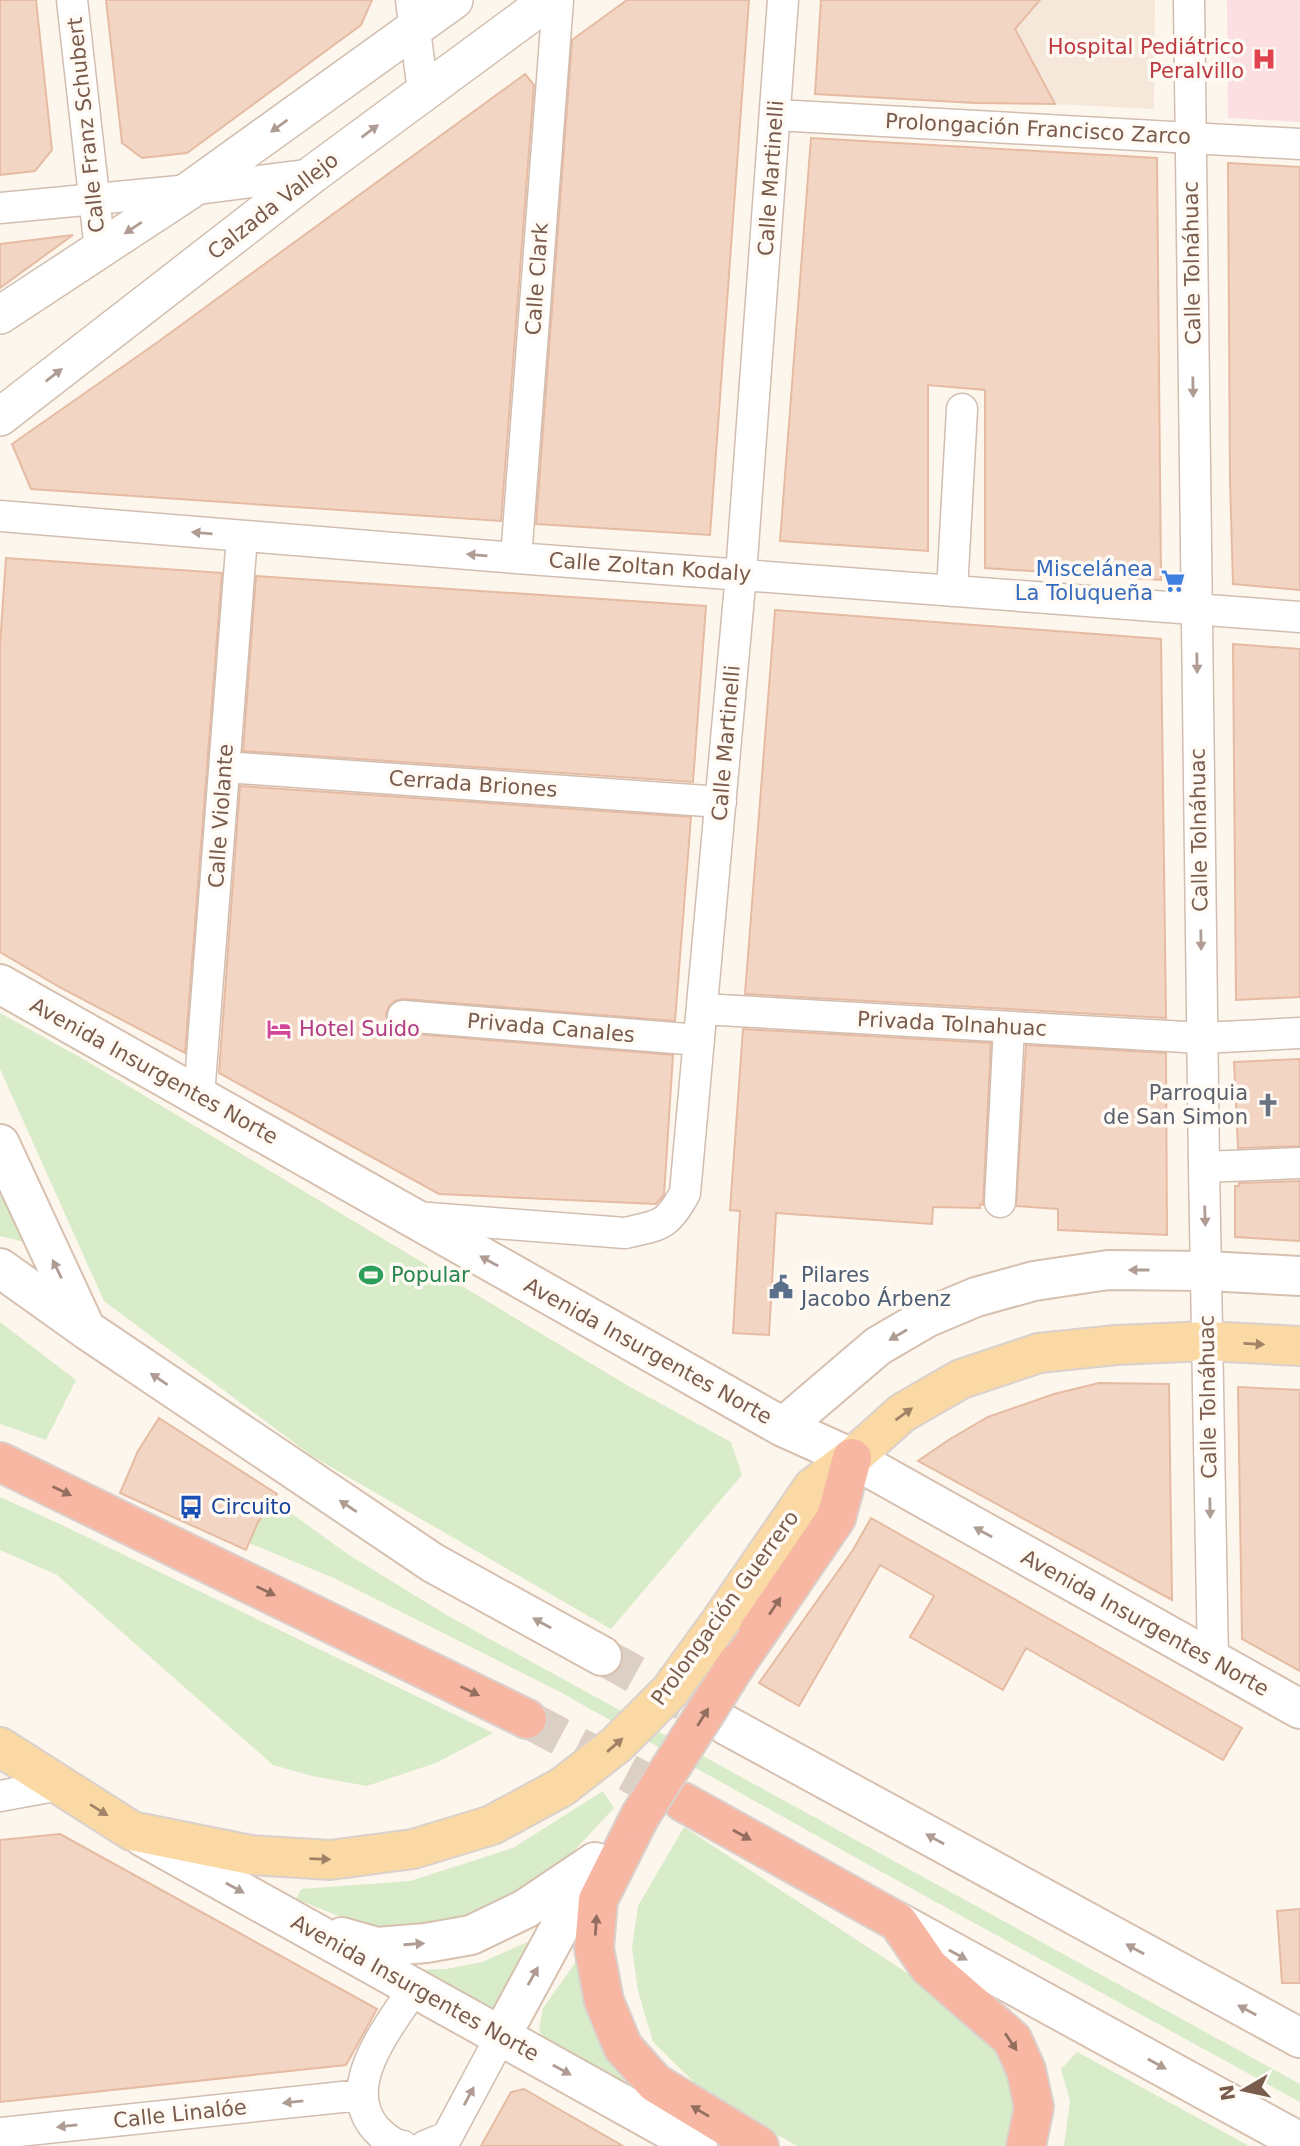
<svg xmlns="http://www.w3.org/2000/svg" width="1300" height="2146" font-family="'DejaVu Sans',sans-serif">
  <style>
    .residential { fill: #f5e8da }
    .medical { fill: #fbdfe3 }
    .green { fill: #d8ecc9 }
    .building { fill: #f3d5c3; stroke: #e6bba3; stroke-width: 2 }
    .lines { fill: none; stroke-linecap: round; stroke-linejoin: round }
    .secondary-tunnel { stroke: #dcd0c4; stroke-width: 38; stroke-dasharray: 38 19; stroke-linecap: butt }
    .motorway-tunnel { stroke: #dcd0c4; stroke-width: 38; stroke-dasharray: 38 19; stroke-linecap: butt }
    .minor-casing { stroke: #d1beb0; stroke-width: 33 }
    .tertiary-casing { stroke: #d1beb0; stroke-width: 40 }
    .secondary-casing { stroke: #d6c0b0; stroke-width: 42 }
    .primary-casing { stroke: #dad1cd; stroke-width: 42 }
    .motorway-casing { stroke: #dad1cd; stroke-width: 42 }
    .minor { stroke: #fff; stroke-width: 30 }
    .tertiary { stroke: #fff; stroke-width: 37 }
    .secondary { stroke: #fff; stroke-width: 38 }
    .primary { stroke: #fbd9a5; stroke-width: 38 }
    .motorway { stroke: #f7b7a3; stroke-width: 38 }
    .primary-bridge-casing { stroke: #dad1cd; stroke-width: 42; stroke-linecap: butt }
    .motorway-bridge-casing { stroke: #dad1cd; stroke-width: 42; stroke-linecap: butt }
    .primary-bridge { stroke: #fbd9a5; stroke-width: 38 }
    .motorway-bridge { stroke: #f7b7a3; stroke-width: 38 }
    .oneway { fill: #af9d94 }
    .oneway2 { fill: #a18267 }
    .oneway3 { fill: #936e5e }
    .labels { text-anchor: middle; dominant-baseline: central; stroke-width: 7; stroke-linejoin: round; paint-order: stroke }
    .health-label { font-size: 21px; fill: #be3a42; stroke: #fffaf3; text-anchor: end }
    .street-label { font-size: 21px; fill: #7a5c4d; stroke: #fffaf3 }
    .shop-label { font-size: 21px; fill: #366cbe; stroke: #fffaf3; text-anchor: end }
    .hotel-label { font-size: 21px; fill: #b23c85; stroke: #fffaf3; text-anchor: start }
    .worship-label { font-size: 21px; fill: #5b616d; stroke: #fffaf3; text-anchor: end }
    .leisure-label { font-size: 21px; fill: #27864d; stroke: #fffaf3; text-anchor: start }
    .service-label { font-size: 21px; fill: #4e5e75; stroke: #fffaf3; text-anchor: start }
    .transit-label { font-size: 21px; fill: #164399; stroke: #fffaf3; text-anchor: start }
  </style>
  <rect width="100%" height="100%" fill="#fdf6ec"/>
  <!-- residential -->
  <path class="residential" d="M 1000,0 L 1155,0 L 1154,109 L 1055,104 Z"/>
  <!-- medical -->
  <path class="medical" d="M 1227,0 L 1300,0 L 1300,122 L 1228,118 Z"/>
  <!-- green -->
  <path class="green" d="M 0,1013 L 85,1060 L 632,1388 L 731,1442 L 742,1475 L 611,1629 L 312,1456 L 104,1301 L 0,1069 Z
    M 0,1168 L 28,1243 L 0,1236 Z
    M 0,1322 L 76,1380 L 46,1440 L 0,1424 Z
    M 182,1465 L 273,1500 L 349,1555 L 450,1617 L 1300,2084 L 1300,2102 L 869,1865 L 560,1692 L 336,1579 L 249,1543 Z
    M 0,1497 L 62,1525 L 493,1733 L 436,1763 L 367,1786 L 312,1776 L 273,1765 L 57,1575 L 0,1550 Z
    M 603,1791 L 614,1808 L 569,1856 L 537,1885 L 454,1923 L 402,1930 L 346,1919 L 296,1899 L 301,1889 L 410,1881 L 513,1848 Z
    M 684,1827 L 944,1997 L 992,2041 L 1014,2087 L 1014,2133 L 1009,2146 L 797,2146 L 708,2096 L 653,2042 L 638,1991 L 632,1948 L 638,1906 Z
    M 532,1940 L 494,2009 L 476,2013 L 410,1970 L 446,1969 L 482,1962 Z
    M 578,1959 L 669,2117 L 553,2055 L 539,2030 L 543,2008 Z
    M 1077,2052 L 1249,2146 L 1064,2146 L 1070,2101 L 1061,2069 Z"/>
  <!-- building -->
  <path class="building" d="M 0,0 L 36,0 L 52,150 L 35,171 L 0,175 Z
    M 106,0 L 372,0 L 361,25 L 187,153 L 142,158 L 122,143 Z
    M 627,0 L 749,0 L 710,535 L 536,524 L 572,40 Z
    M 821,0 L 1040,0 L 1015,29 L 1055,104 L 975,103 L 815,94 Z
    M 525,74 L 534,85 L 501,521 L 31,489 L 12,444 L 155,344 Z
    M 811,138 L 1157,158 L 1161,580 L 985,568 L 985,390 L 928,385 L 928,551 L 780,541 Z
    M 1228,163 L 1300,167 L 1300,590 L 1233,584 L 1230,481 Z
    M 73,235 L 0,288 L 0,244 Z
    M 6,558 L 222,573 L 185,1053 L 61,988 L 0,952 L 0,645 Z
    M 256,576 L 706,606 L 693,782 L 243,751 Z
    M 775,610 L 1161,639 L 1166,1018 L 745,994 Z
    M 1233,644 L 1300,649 L 1300,997 L 1236,1000 Z
    M 240,786 L 691,817 L 675,1021 L 404,999 L 395,1001 L 389,1006 L 386,1014 L 388,1024 L 394,1031 L 402,1033 L 673,1055 L 664,1195 L 656,1204 L 439,1194 L 219,1073 Z
    M 743,1029 L 991,1043 L 983,1205 L 980,1204 L 980,1208 L 933,1207 L 932,1224 L 776,1213 L 769,1335 L 733,1333 L 740,1211 L 730,1210 Z
    M 1026,1045 L 1166,1053 L 1167,1235 L 1058,1230 L 1058,1209 L 1016,1206 Z
    M 1300,1059 L 1300,1146 L 1238,1148 L 1234,1062 Z
    M 1300,1181 L 1300,1241 L 1235,1237 L 1235,1186 L 1239,1186 L 1239,1183 Z
    M 1099,1383 L 1169,1384 L 1172,1600 L 918,1461 L 950,1439 L 988,1417 L 1054,1394 Z
    M 1238,1387 L 1300,1390 L 1300,1671 L 1242,1639 Z
    M 159,1418 L 277,1494 L 257,1524 L 246,1550 L 120,1493 L 138,1451 Z
    M 871,1518 L 1242,1728 L 1223,1760 L 1026,1648 L 1003,1690 L 910,1637 L 934,1596 L 880,1565 L 799,1706 L 759,1683 L 853,1550 Z
    M 60,1834 L 377,2009 L 346,2065 L 0,2102 L 0,1840 Z
    M 1300,1909 L 1300,1983 L 1282,1983 L 1277,1911 Z
    M 524,2089 L 623,2146 L 481,2146 L 511,2092 Z"/>
  <g class="lines">
    <!-- secondary-tunnel -->
    <path class="secondary-tunnel" d="M 602,1656 L 726,1725"/>
    <!-- motorway-tunnel -->
    <path class="motorway-tunnel" d="M 527,1719 L 683,1802"/>
    <!-- minor casing -->
    <g class="minor-casing">
      <path id="minor" d="M 72,0 L 100,250
        M 411,0 L 423,91
        M 1189,0 L 1204,1167 L 1213,1661
        M 776,115 L 1300,144
        M 0,208 L 190,190 L 313,174
        M 0,516 L 516,558 L 1300,617
        M 516,558 L 558,0
        M 952,591 L 962,409
        M 225,767 L 721,802
        M 702,1009 L 1202,1038 L 1300,1033
        M 403,1016 L 699,1040
        M 199,1096 L 242,536
        M 1204,1167 L 1300,1163
        M 1000,1202 L 1009,1027
        M 416,1217 L 625,1233 C 661,1225 667,1226 685,1193 L 741,574 L 783,0
        M 0,1796 L 60,1785
        M 0,2133 L 361,2095
        M 403,2146 C 392,2145 384,2137 376,2129 C 338,2086 390,2026 414,1988
        M 425,2146 L 447,2137 L 501,2036"/>
    </g>
    <!-- tertiary casing -->
    <g class="tertiary-casing">
      <path id="tertiary" d="M 0,315 L 190,190 L 454,0
        M 0,417 L 313,174 L 549,0"/>
    </g>
    <!-- secondary casing -->
    <g class="secondary-casing">
      <path id="secondary" d="M 0,984 L 783,1427 L 852,1458 L 1300,1709
        M 0,1144 L 84,1325
        M 0,1268 L 87,1330 L 433,1563 L 602,1656
        M 783,1427 L 878,1346 L 926,1318 L 976,1297 L 1034,1281 L 1108,1270 L 1207,1271 L 1300,1276
        M 726,1725 L 1300,2038
        M 143,1837 L 698,2146
        M 898,1922 L 1300,2142
        M 342,1937 L 377,1947 L 426,1943 L 471,1935 L 525,1909 L 595,1862
        M 501,2036 L 593,1866"/>
    </g>
    <!-- primary casing -->
    <g class="primary-casing">
      <path id="primary" d="M 723,1618 L 813,1487 L 852,1458 L 902,1413 L 961,1379 L 1039,1353 L 1116,1345 L 1207,1341 L 1300,1346
        M 0,1747 L 132,1831 L 251,1855 L 330,1860 L 413,1849 L 492,1825 L 562,1787"/>
    </g>
    <!-- motorway casing -->
    <g class="motorway-casing">
      <path id="motorway" d="M 0,1462 L 527,1719
        M 737,1663 L 836,1518 L 852,1458
        M 683,1802 L 898,1922 L 929,1967 L 1012,2039 L 1026,2070 L 1034,2107 L 1026,2146
        M 640,1816 L 598,1900 L 594,1948 L 604,2001 L 623,2047 L 655,2083 L 759,2146"/>
    </g>
    <!-- minor -->
    <use href="#minor" class="minor"/>
    <!-- tertiary -->
    <use href="#tertiary" class="tertiary"/>
    <!-- secondary -->
    <use href="#secondary" class="secondary"/>
    <!-- primary -->
    <use href="#primary" class="primary"/>
    <!-- motorway -->
    <use href="#motorway" class="motorway"/>
    <!-- primary-bridge casing -->
    <g class="primary-bridge-casing">
      <path id="primary-bridge" d="M 562,1787 L 616,1745 L 670,1691 L 723,1618"/>
    </g>
    <!-- motorway-bridge casing -->
    <g class="motorway-bridge-casing">
      <path id="motorway-bridge" d="M 640,1816 L 737,1663"/>
    </g>
    <!-- primary-bridge -->
    <use href="#primary-bridge" class="primary-bridge"/>
    <!-- motorway-bridge -->
    <use href="#motorway-bridge" class="motorway-bridge"/>
  </g>
  <!-- one-way arrows -->
  <defs><path id="oneway-solid" d="M-6-.8H1V-3.2L6.5 0L1 3.2V.8H-6Z" transform="scale(1.75)"/></defs>
  <g class="oneway">
    <use href="#oneway-solid" transform="translate(279 126) rotate(144)"/>
    <use href="#oneway-solid" transform="translate(370 131) rotate(-37)"/>
    <use href="#oneway-solid" transform="translate(133 228) rotate(146)"/>
    <use href="#oneway-solid" transform="translate(54 375) rotate(-38)"/>
    <use href="#oneway-solid" transform="translate(1193 387) rotate(89)"/>
    <use href="#oneway-solid" transform="translate(202 533) rotate(-175)"/>
    <use href="#oneway-solid" transform="translate(477 555) rotate(-175)"/>
    <use href="#oneway-solid" transform="translate(1197 663) rotate(89)"/>
    <use href="#oneway-solid" transform="translate(1201 940) rotate(89)"/>
    <use href="#oneway-solid" transform="translate(1205 1216) rotate(88)"/>
    <use href="#oneway-solid" transform="translate(489 1261) rotate(-151)"/>
    <use href="#oneway-solid" transform="translate(57 1269) rotate(-116)"/>
    <use href="#oneway-solid" transform="translate(1139 1270) rotate(-180)"/>
    <use href="#oneway-solid" transform="translate(898 1335) rotate(150)"/>
    <use href="#oneway-solid" transform="translate(159 1379) rotate(-146)"/>
    <use href="#oneway-solid" transform="translate(348 1506) rotate(-146)"/>
    <use href="#oneway-solid" transform="translate(1210 1508) rotate(89)"/>
    <use href="#oneway-solid" transform="translate(983 1532) rotate(-151)"/>
    <use href="#oneway-solid" transform="translate(542 1623) rotate(-151)"/>
    <use href="#oneway-solid" transform="translate(935 1839) rotate(-151)"/>
    <use href="#oneway-solid" transform="translate(235 1888) rotate(29)"/>
    <use href="#oneway-solid" transform="translate(414 1944) rotate(-4)"/>
    <use href="#oneway-solid" transform="translate(1135 1949) rotate(-151)"/>
    <use href="#oneway-solid" transform="translate(958 1955) rotate(29)"/>
    <use href="#oneway-solid" transform="translate(533 1976) rotate(-61)"/>
    <use href="#oneway-solid" transform="translate(1247 2010) rotate(-152)"/>
    <use href="#oneway-solid" transform="translate(1157 2064) rotate(29)"/>
    <use href="#oneway-solid" transform="translate(562 2070) rotate(29)"/>
    <use href="#oneway-solid" transform="translate(469 2096) rotate(-62)"/>
    <use href="#oneway-solid" transform="translate(293 2102) rotate(174)"/>
    <use href="#oneway-solid" transform="translate(67 2126) rotate(174)"/>
  </g>
  <g class="oneway2">
    <use href="#oneway-solid" transform="translate(1254 1344) rotate(3)"/>
    <use href="#oneway-solid" transform="translate(904 1414) rotate(-36)"/>
    <use href="#oneway-solid" transform="translate(615 1745) rotate(-41)"/>
    <use href="#oneway-solid" transform="translate(99 1810) rotate(32)"/>
    <use href="#oneway-solid" transform="translate(320 1859) rotate(2)"/>
  </g>
  <g class="oneway3">
    <use href="#oneway-solid" transform="translate(62 1491) rotate(26)"/>
    <use href="#oneway-solid" transform="translate(266 1591) rotate(26)"/>
    <use href="#oneway-solid" transform="translate(775 1606) rotate(-56)"/>
    <use href="#oneway-solid" transform="translate(470 1691) rotate(26)"/>
    <use href="#oneway-solid" transform="translate(703 1717) rotate(-58)"/>
    <use href="#oneway-solid" transform="translate(742 1835) rotate(29)"/>
    <use href="#oneway-solid" transform="translate(596 1925) rotate(-86)"/>
    <use href="#oneway-solid" transform="translate(1011 2042) rotate(56)"/>
    <use href="#oneway-solid" transform="translate(700 2111) rotate(-149)"/>
  </g>
  <!-- icons -->
  <defs>
    <g id="hospital-bare" transform="scale(1.89)"><path d="M-5-5h3v3.5h4V-5h3V5h-3V1.5h-4V5h-3Z" fill="#e0444e" stroke="#fffaf3" stroke-width="2.5" paint-order="stroke"/></g>
    <g id="supermarket-bare" transform="scale(1.89)"><path d="M-6-5.5h2.5l.6 2H6L4.5 2H-2.5L-4.4-4H-6ZM-1.5 3.2a1.3 1.3 0 1 0 .1 0ZM3 3.2a1.3 1.3 0 1 0 .1 0Z" fill="#3f7fe0" stroke="#fffaf3" stroke-width="2.5" paint-order="stroke"/></g>
    <g id="hotel-bare" transform="scale(1.89)"><path d="M-6-4.5h1.5V1H6V5H4.5V3h-9V5H-6ZM-4 0a1.8 1.8 0 1 1 3.6 0ZM.5 0V-2.5h3Q6-2.5 6 0Z" fill="#d1479c" stroke="#fffaf3" stroke-width="2.5" paint-order="stroke"/></g>
    <g id="church-bare" transform="scale(1.89)"><path d="M-1.2-6h2.4v3.5h3.3v2.4h-3.3V6h-2.4V-.1h-3.3v-2.4h3.3Z" fill="#6b7280" stroke="#fffaf3" stroke-width="2.5" paint-order="stroke"/></g>
    <g id="stadium-bare" transform="scale(1.89)"><path d="M0-5a6.5 5 0 1 0 0 10a6.5 5 0 1 0 0-10ZM-3.5-1.8h7v3.6h-7Z" fill="#2e9e5b" stroke="#fffaf3" stroke-width="2.5" paint-order="stroke"/></g>
    <g id="civic-bare" transform="scale(1.89)"><path d="M-.6-6.5H3V-4.5H.6V-3L4-1V1h2V6H-6V1h2V-1L-.6-3ZM-1.2 2.5V6h2.4V2.5Z" fill="#5c6f8a" stroke="#fffaf3" stroke-width="2.5" paint-order="stroke"/></g>
    <g id="bus-bare" transform="scale(1.89)"><path d="M-5-6H5V4H4V6H2V4H-2V6H-4V4H-5ZM-3.5-4V0h7V-4ZM-3.5 1.2v1.5H-2V1.2ZM2 1.2v1.5H3.5V1.2Z" fill="#1a4fb4" stroke="#fffaf3" stroke-width="2.5" paint-order="stroke"/></g>
  </defs>
  <g fill-rule="evenodd">
    <use href="#hospital-bare" x="1264" y="59"/>
    <use href="#supermarket-bare" x="1173" y="581"/>
    <use href="#hotel-bare" x="279" y="1029"/>
    <use href="#church-bare" x="1268" y="1105"/>
    <use href="#stadium-bare" x="371" y="1275"/>
    <use href="#civic-bare" x="781" y="1287"/>
    <use href="#bus-bare" x="191" y="1507"/>
  </g>
  <g class="labels">
    <!-- health labels -->
    <g class="health-label">
      <text x="1244" y="47">Hospital Pediátrico<tspan x="1244" dy="24">Peralvillo</tspan></text>
    </g>
    <!-- street labels -->
    <g class="street-label">
      <text transform="translate(86 125) rotate(-96)">Calle Franz Schubert</text>
      <text transform="translate(1038 129) rotate(3)">Prolongación Francisco Zarco</text>
      <text transform="translate(771 178) rotate(-86)">Calle Martinelli</text>
      <text transform="translate(273 206) rotate(-38)">Calzada Vallejo</text>
      <text transform="translate(1192 263) rotate(-91)">Calle Tolnáhuac</text>
      <text transform="translate(537 279) rotate(-86)">Calle Clark</text>
      <text transform="translate(650 567) rotate(4)">Calle Zoltan Kodaly</text>
      <text transform="translate(726 743) rotate(-85)">Calle Martinelli</text>
      <text transform="translate(473 784) rotate(4)">Cerrada Briones</text>
      <text transform="translate(221 816) rotate(-86)">Calle Violante</text>
      <text transform="translate(1199 830) rotate(-91)">Calle Tolnáhuac</text>
      <text transform="translate(952 1024) rotate(3)">Privada Tolnahuac</text>
      <text transform="translate(551 1028) rotate(5)">Privada Canales</text>
      <text transform="translate(154 1071) rotate(29)">Avenida Insurgentes Norte</text>
      <text transform="translate(648 1351) rotate(29)">Avenida Insurgentes Norte</text>
      <text transform="translate(1208 1397) rotate(-91)">Calle Tolnáhuac</text>
      <text transform="translate(725 1608) rotate(-54)">Prolongación Guerrero</text>
      <text transform="translate(1145 1623) rotate(29)">Avenida Insurgentes Norte</text>
      <text transform="translate(415 1988) rotate(29)">Avenida Insurgentes Norte</text>
      <text transform="translate(180 2114) rotate(-6)">Calle Linalóe</text>
    </g>
    <!-- shop labels -->
    <g class="shop-label">
      <text x="1153" y="569">Miscelánea<tspan x="1153" dy="24">La Toluqueña</tspan></text>
    </g>
    <!-- hotel labels -->
    <g class="hotel-label">
      <text x="299" y="1029">Hotel Suido</text>
    </g>
    <!-- worship labels -->
    <g class="worship-label">
      <text x="1248" y="1093">Parroquia<tspan x="1248" dy="24">de San Simon</tspan></text>
    </g>
    <!-- leisure labels -->
    <g class="leisure-label">
      <text x="391" y="1275">Popular</text>
    </g>
    <!-- service labels -->
    <g class="service-label">
      <text x="801" y="1275">Pilares<tspan x="801" dy="24">Jacobo Árbenz</tspan></text>
    </g>
    <!-- transit labels -->
    <g class="transit-label">
      <text x="211" y="1507">Circuito</text>
    </g>
  </g>
  <!-- north arrow -->
  <g transform="translate(1244 2090) rotate(261)" stroke="#fffaf3" stroke-width="5" paint-order="stroke">
  <path d="M0-5L12 26L0 18L-12 26Z" fill="#7a5c4d"/>
  <text y="-10" font-size="19" font-weight="bold" text-anchor="middle" fill="#7a5c4d">N</text>
  </g>
</svg>
